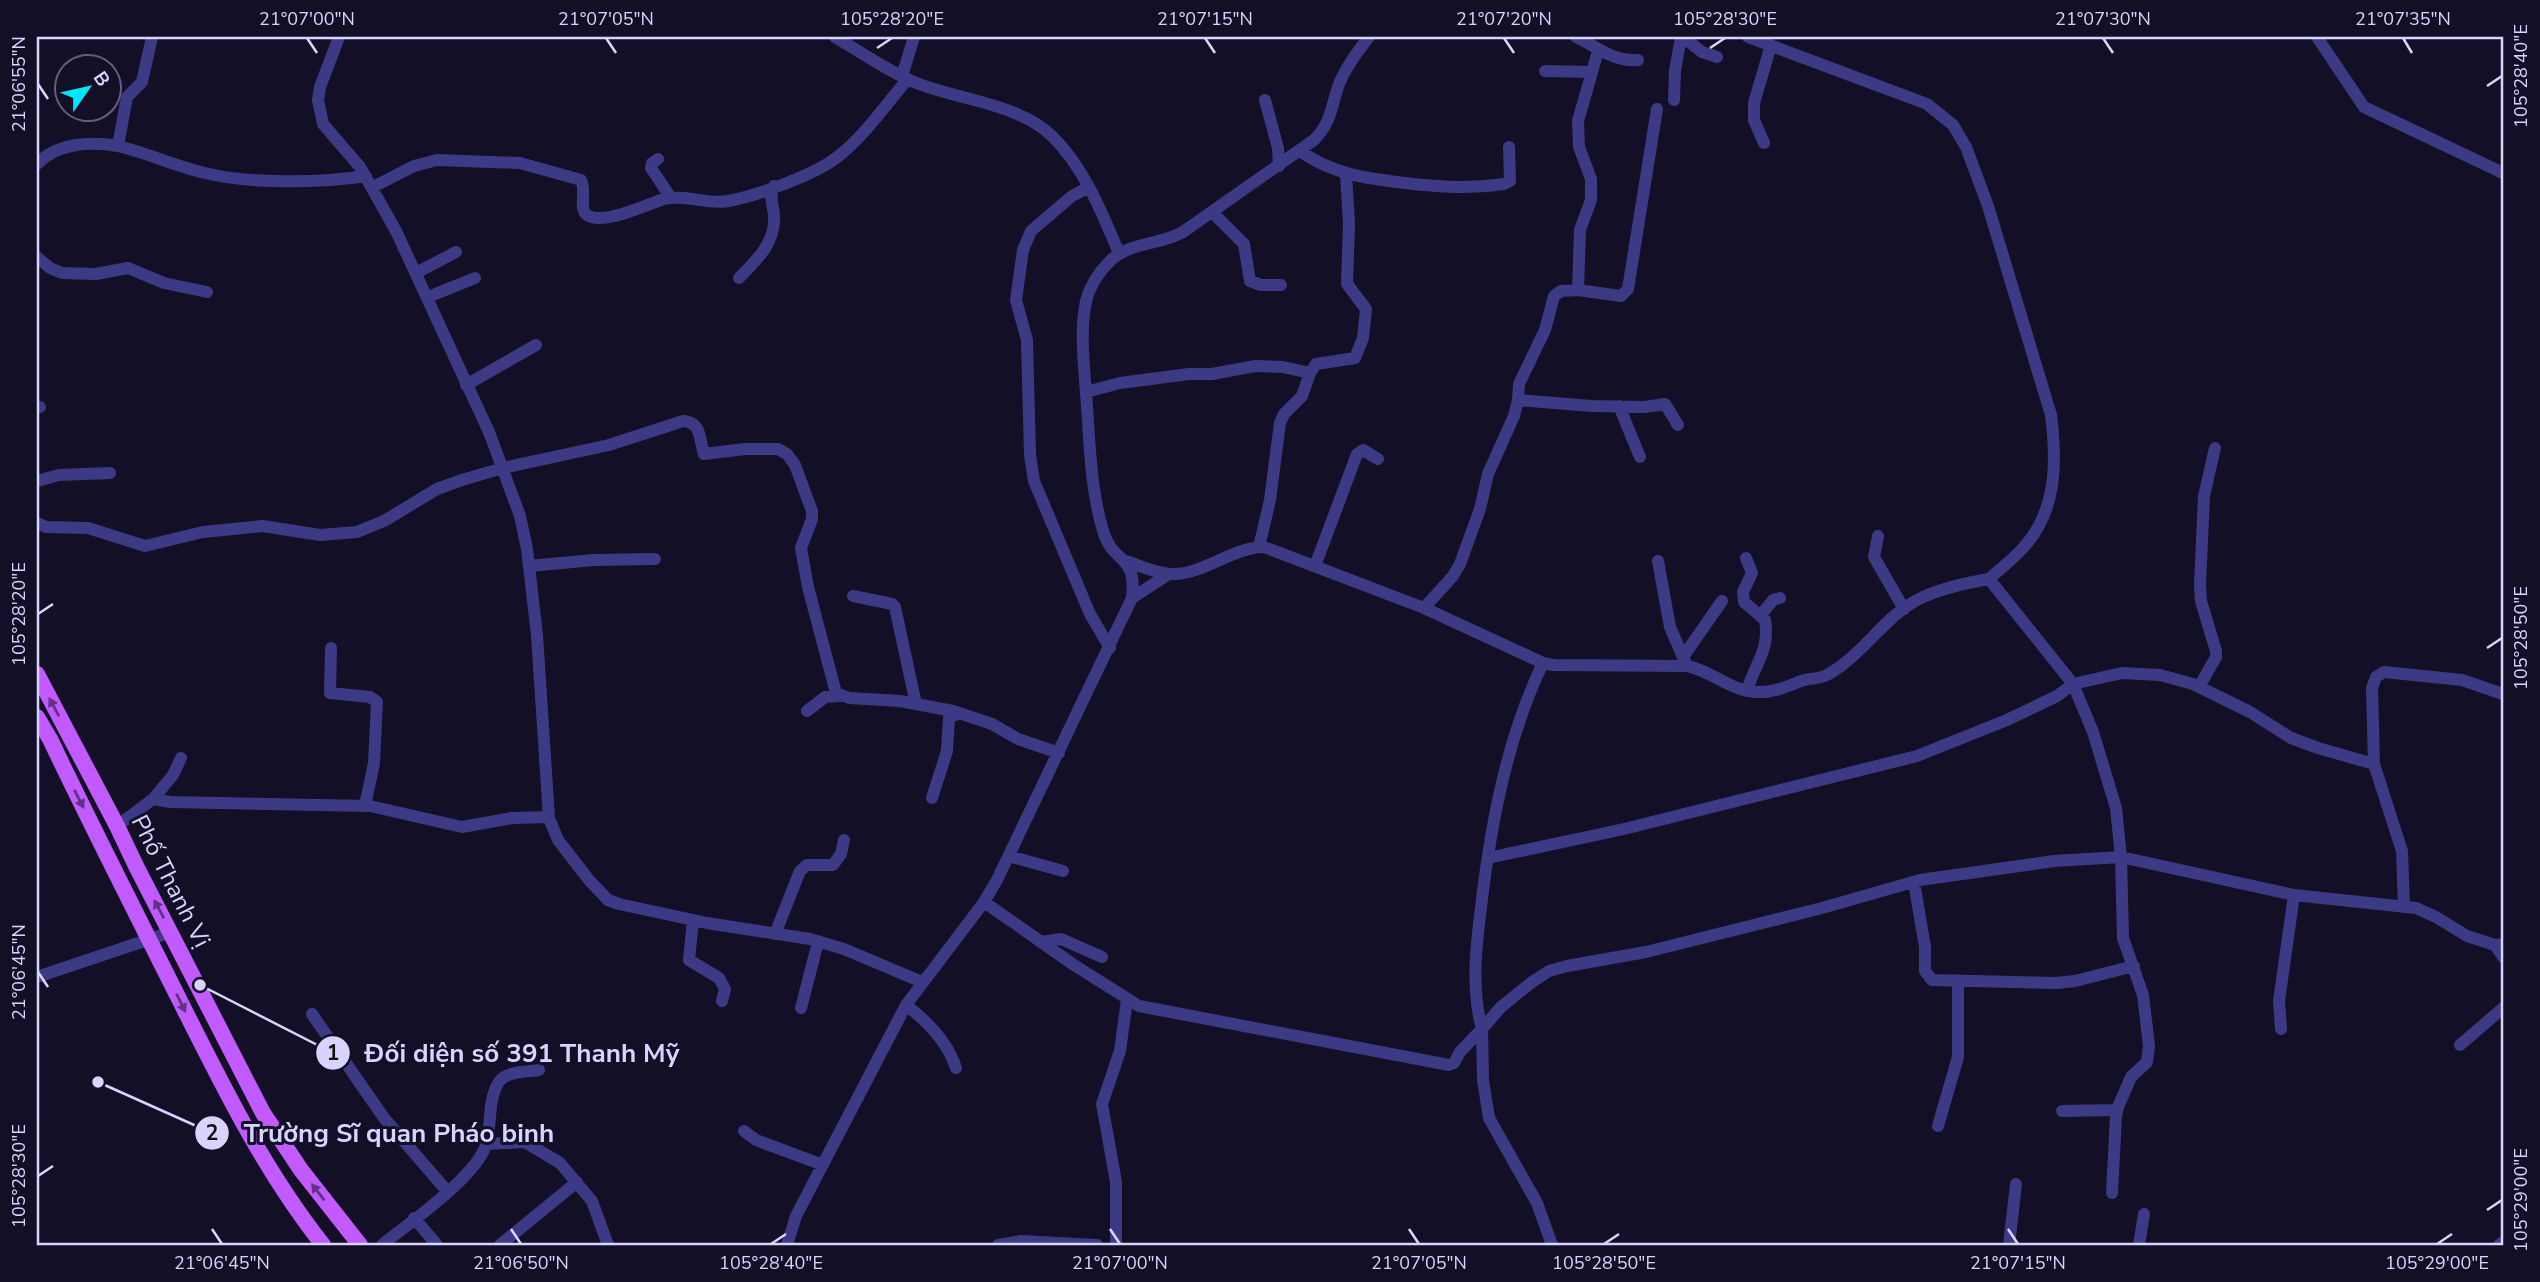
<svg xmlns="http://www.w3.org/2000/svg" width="2540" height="1282" font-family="'Nunito Sans',sans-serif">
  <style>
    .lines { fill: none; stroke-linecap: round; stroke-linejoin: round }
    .minor { stroke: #3d3a85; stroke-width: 12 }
    .major { stroke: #c25bff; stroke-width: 16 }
    .oneway { fill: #623188 }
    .ticks { fill: none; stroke: #d9d4ff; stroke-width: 2.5 }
    .labels { text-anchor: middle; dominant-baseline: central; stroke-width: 6; stroke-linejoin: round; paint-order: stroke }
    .street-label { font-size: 24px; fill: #d9d4ff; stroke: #130f26 }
    .leader { fill: none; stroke: #d9d4ff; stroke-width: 2.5 }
    .callout-dot { fill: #d9d4ff; stroke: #130f26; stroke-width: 2.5 }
    .mark-label { font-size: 21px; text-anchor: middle; font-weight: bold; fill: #111 }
    .callout-label { font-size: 26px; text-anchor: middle; font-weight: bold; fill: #d9d4ff; stroke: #130f26; stroke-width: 6; stroke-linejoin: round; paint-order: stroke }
    .neatline { fill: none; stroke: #d9d4ff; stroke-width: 2.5 }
    .ticks-label { font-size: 18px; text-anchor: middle; fill: #d9d4ff }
  </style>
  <rect width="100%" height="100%" fill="#130f26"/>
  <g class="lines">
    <!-- minor -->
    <path class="minor" d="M 339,37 L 320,87 L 318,100 L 323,124 L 360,167 L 396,231 L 489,432 L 520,516 L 527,549 L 537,635 L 549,818 L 558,840 L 589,880 L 608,900 L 619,904 L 707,923 L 810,939 L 844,949 L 922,982
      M 835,37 C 861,52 886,70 914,82 C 957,100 1019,103 1053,137 C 1085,169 1102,213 1119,253
      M 1576,37 C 1598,47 1613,62 1638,60
      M 1683,37 L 1702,52 L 1717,57
      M 1748,37 L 1927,104 L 1953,125 L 1966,147 L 1988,206 L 2051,415 C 2057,463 2057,512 2022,549 C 2012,560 2000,569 1989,579
      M 2317,37 L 2364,107 L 2503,173
      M 1545,71 L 1591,72
      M 902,76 L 914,37
      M 1265,100 L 1278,148 L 1279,166
      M 1674,100 L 1675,71 L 1681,37
      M 1764,143 L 1754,120 L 1754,103 L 1771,45
      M 118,146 C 147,153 175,166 205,173 C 249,184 320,183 366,176
      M 1300,151 C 1335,176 1372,179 1413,184 C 1446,187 1471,189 1504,184 L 1510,181 L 1509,147
      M 658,159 L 652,163 L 651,168 L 671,198
      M 37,164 C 57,143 90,141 118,146 L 127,97 L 142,82 L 152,37
      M 373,187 L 414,166 L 437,160 L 520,163 L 581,180 C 587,190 578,209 587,215 C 603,226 647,204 664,199 C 686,194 708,205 728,201 C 756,196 814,175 836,158 C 864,137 885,105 908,79
      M 1089,187 L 1072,196 L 1031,231 L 1023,250 L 1016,300 L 1027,340 L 1030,455 L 1034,481 L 1090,614 L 1110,648
      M 1212,212 L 1244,244 L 1250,281 L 1261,285 L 1281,285
      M 37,257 L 50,268 L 62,273 L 96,274 L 128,268 L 164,283 L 207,292
      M 416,273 L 456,252
      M 739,278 C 757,260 776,242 774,215 C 773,205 769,196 774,186
      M 1578,290 L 1580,230 L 1591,200 L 1591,179 L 1579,147 L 1578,121 L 1598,51
      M 428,297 L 475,278
      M 466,385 L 536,345
      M 1086,392 L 1120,383 L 1189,374 L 1212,374 L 1255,366 L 1283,367 L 1310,373
      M 1518,400 L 1592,406 L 1645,407 L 1665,404 L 1678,425
      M 1619,406 L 1640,457
      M 37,407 L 40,407
      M 37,481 L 59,475 L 110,473
      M 37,523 L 46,527 L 88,528 L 145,546 L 203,532 L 263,526 L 320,535 L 357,532 L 384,521 L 437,489 L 462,480 L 503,468 L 609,445 L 683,421 C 702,422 699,439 704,454 L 745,449 L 778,449 L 787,454 L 795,465 L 812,511 L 812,519 L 801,548 L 808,587 L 836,693 L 849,698 L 900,701 L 953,711 L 992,724 L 1018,739 L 1059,753
      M 1878,536 L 1874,557 L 1904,609
      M 1259,547 L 1270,500 L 1280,423 L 1284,414 L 1302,396 L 1310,373 L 1316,364 L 1355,358 L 1363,338 L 1366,309 L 1347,284 L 1349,224 L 1346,175
      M 1746,558 L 1752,573 L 1743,592 L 1744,602 L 1765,620 C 1770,652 1755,662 1747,691
      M 1126,561 C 1141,566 1158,574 1174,574 C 1203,574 1234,547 1264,547 L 1424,608 L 1453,576 L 1460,564 L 1480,509 L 1488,474 L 1514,416 L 1518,400 L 1519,384 L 1545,330 L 1554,296 L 1561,291 L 1578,290 L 1621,296 L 1628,289 L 1657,109
      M 1658,561 L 1670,627 L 1687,666
      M 529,566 L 594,560 L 655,559
      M 1315,566 L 1357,454 L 1363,450 L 1378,459
      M 853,596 L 892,604 L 895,607 L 916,704
      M 1132,598 L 1169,574
      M 1760,616 L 1773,600 L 1780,598
      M 331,648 L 330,693 L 370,697 L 377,702 L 374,763 L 365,806
      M 1683,657 L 1722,601
      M 1543,663 L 1553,665 L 1687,666 C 1712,671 1729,690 1755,692 C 1773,693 1786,687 1801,681 C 1810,678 1819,679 1827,675 C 1862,656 1883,618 1917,600 C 1938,589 1965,583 1989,579 L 2073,684 L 2093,732 L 2116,808 L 2121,857 L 2123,938 L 2143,995 L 2149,1046 L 2147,1062 L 2131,1077 L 2118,1107 L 2116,1116 L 2112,1193
      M 2199,687 L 2216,657 L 2216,651 L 2201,601 L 2200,585 L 2204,496 L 2215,448
      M 807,711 L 825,697 L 841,696
      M 932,798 L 947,751 L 949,718 L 959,713
      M 153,799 L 173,775 L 181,758
      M 117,826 L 153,799 L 170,802 L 370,806 L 462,827 L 512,818 L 549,817
      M 1009,856 L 1063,871
      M 1488,858 L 1624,829 L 1917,756 L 2007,720 L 2057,696 L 2073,684 L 2122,673 L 2160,675 L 2193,684 L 2250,712 L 2291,738 L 2318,748 L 2374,764
      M 1914,882 L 1925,947 L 1925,971 L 1932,980 L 2057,983 L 2075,981 L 2134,966
      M 984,902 L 1074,965 L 1139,1006 L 1449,1065 L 1454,1063 L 1460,1052 L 1482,1029 C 1471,989 1476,947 1481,907 C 1491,823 1507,738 1543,663 L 1424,608
      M 2404,907 L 2402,851 L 2374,764 L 2372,688 L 2376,677 L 2384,672 L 2462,680 L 2503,694
      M 693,920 L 689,960 L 719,978 L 725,989 L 722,1001
      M 775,934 L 800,871 L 807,865 L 833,865 L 841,854 L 844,840
      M 1041,942 L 1061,939 L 1102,957
      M 2495,945 L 2503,957
      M 37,977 L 171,932
      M 906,1005 C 927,1021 948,1043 956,1068
      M 801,1008 L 818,942
      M 312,1014 L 384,1118 L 447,1191
      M 2281,1029 L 2279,1001 L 2294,895
      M 2460,1045 L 2503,1008
      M 2062,1111 L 2117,1110
      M 1938,1126 L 1958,1057 L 1958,982
      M 744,1131 L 756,1140 L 823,1165
      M 486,1144 L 525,1142 L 560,1163 L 592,1201 L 608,1245
      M 414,1218 L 437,1245
      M 382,1245 C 410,1222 475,1178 486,1145 C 492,1126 487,1100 499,1082 C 506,1071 527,1072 539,1070
      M 500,1245 L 577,1182
      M 787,1245 L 796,1216 L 906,1005 L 984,902 L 997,880 L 1132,598 C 1137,554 1114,564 1104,534 C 1091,493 1090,449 1087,407 C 1085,373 1079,335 1086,301 C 1090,285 1099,272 1110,261 C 1129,242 1161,245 1183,232 L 1314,140 C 1332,122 1331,106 1339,84 C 1346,67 1357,52 1369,37
      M 998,1245 L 1021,1241 L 1097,1245
      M 1116,1245 L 1116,1182 L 1102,1104 L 1120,1051 L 1127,1000
      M 1552,1245 L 1537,1203 L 1489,1118 L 1483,1080 L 1482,1029 L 1501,1007 L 1532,982 L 1549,971 L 1567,966 L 1646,952 L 1822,908 L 1920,880 L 2054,861 L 2121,857 L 2294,895 L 2416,908 L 2436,917 L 2467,936 L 2495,945 L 2503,944
      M 2009,1245 L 2016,1184
      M 2139,1245 L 2144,1214
      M 2499,1245 L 2503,1242"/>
    <!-- major -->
    <path class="major" d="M 37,674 L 117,826 L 136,866 L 263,1113 L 301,1170 L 360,1245
      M 37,717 L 50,739 C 90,823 132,905 173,987 C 219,1078 260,1165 323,1245"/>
  </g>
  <!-- one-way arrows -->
  <defs><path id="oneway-solid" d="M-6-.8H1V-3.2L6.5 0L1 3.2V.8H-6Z" transform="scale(1.75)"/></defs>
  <g class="oneway">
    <use href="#oneway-solid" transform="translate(54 707) rotate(-118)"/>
    <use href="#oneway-solid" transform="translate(79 799) rotate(63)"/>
    <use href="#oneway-solid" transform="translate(159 909) rotate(-118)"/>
    <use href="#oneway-solid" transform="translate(181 1003) rotate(64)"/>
    <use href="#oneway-solid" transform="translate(318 1192) rotate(-128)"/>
  </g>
  <!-- ticks -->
  <path class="ticks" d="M 307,38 L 317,53M 606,38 L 616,53M 1205,38 L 1215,53M 1504,38 L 1514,53M 2103,38 L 2113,53M 2403,38 L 2412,53M 877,48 L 892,38M 1710,48 L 1725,38M 38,84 L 48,99M 2487,86 L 2502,76M 38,614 L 53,604M 2487,648 L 2502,638M 38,972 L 48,987M 38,1176 L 53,1166M 2487,1210 L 2502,1200M 212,1229 L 222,1244M 511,1229 L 521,1244M 1110,1229 L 1120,1244M 1409,1229 L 1419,1244M 2008,1229 L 2018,1244M 771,1244 L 786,1234M 1604,1244 L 1619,1234M 2437,1244 L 2452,1234"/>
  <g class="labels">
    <!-- street labels -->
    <g class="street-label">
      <text transform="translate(171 881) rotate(63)">Phố Thanh Vị</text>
    </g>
  </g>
  <!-- callouts -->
  <path class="leader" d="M200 985L333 1053M98 1082L212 1133"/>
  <g class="callout-dot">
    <circle cx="200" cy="985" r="7"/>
    <circle cx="98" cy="1082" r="7"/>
    <circle cx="333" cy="1053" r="18"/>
    <circle cx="212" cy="1133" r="18"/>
  </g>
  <g class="mark-label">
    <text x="333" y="1060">1</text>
    <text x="212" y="1140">2</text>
  </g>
  <g class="callout-label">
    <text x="522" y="1062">Đối diện số 391 Thanh Mỹ</text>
    <text x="399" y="1142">Trường Sĩ quan Pháo binh</text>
  </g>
  <!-- border -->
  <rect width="2540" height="1282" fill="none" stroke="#130f26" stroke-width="77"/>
  <!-- north arrow -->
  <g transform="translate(88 88) rotate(56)"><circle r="33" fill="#130f26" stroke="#625e7d" stroke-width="2"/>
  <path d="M0-5L12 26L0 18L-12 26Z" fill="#00e5ff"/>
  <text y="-10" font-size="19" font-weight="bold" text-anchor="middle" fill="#d9d4ff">B</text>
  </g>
  <rect x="38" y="38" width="2464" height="1206" class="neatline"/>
  <g class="ticks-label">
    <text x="307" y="25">21°07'00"N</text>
    <text x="606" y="25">21°07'05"N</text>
    <text x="892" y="25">105°28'20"E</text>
    <text x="1205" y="25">21°07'15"N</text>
    <text x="1504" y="25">21°07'20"N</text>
    <text x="1725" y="25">105°28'30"E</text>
    <text x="2103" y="25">21°07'30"N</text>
    <text x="2403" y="25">21°07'35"N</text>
    <text transform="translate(2521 76) rotate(-90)" y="6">105°28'40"E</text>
    <text transform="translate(19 84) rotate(-90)" y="6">21°06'55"N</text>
    <text transform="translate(19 614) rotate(-90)" y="6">105°28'20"E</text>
    <text transform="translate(2521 638) rotate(-90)" y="6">105°28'50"E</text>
    <text transform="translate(19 972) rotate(-90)" y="6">21°06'45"N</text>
    <text transform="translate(19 1176) rotate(-90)" y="6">105°28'30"E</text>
    <text transform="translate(2521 1200) rotate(-90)" y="6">105°29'00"E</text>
    <text x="222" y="1269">21°06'45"N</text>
    <text x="521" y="1269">21°06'50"N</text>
    <text x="771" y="1269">105°28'40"E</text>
    <text x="1120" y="1269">21°07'00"N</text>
    <text x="1419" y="1269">21°07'05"N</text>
    <text x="1604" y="1269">105°28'50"E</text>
    <text x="2018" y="1269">21°07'15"N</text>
    <text x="2437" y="1269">105°29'00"E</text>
  </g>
</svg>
